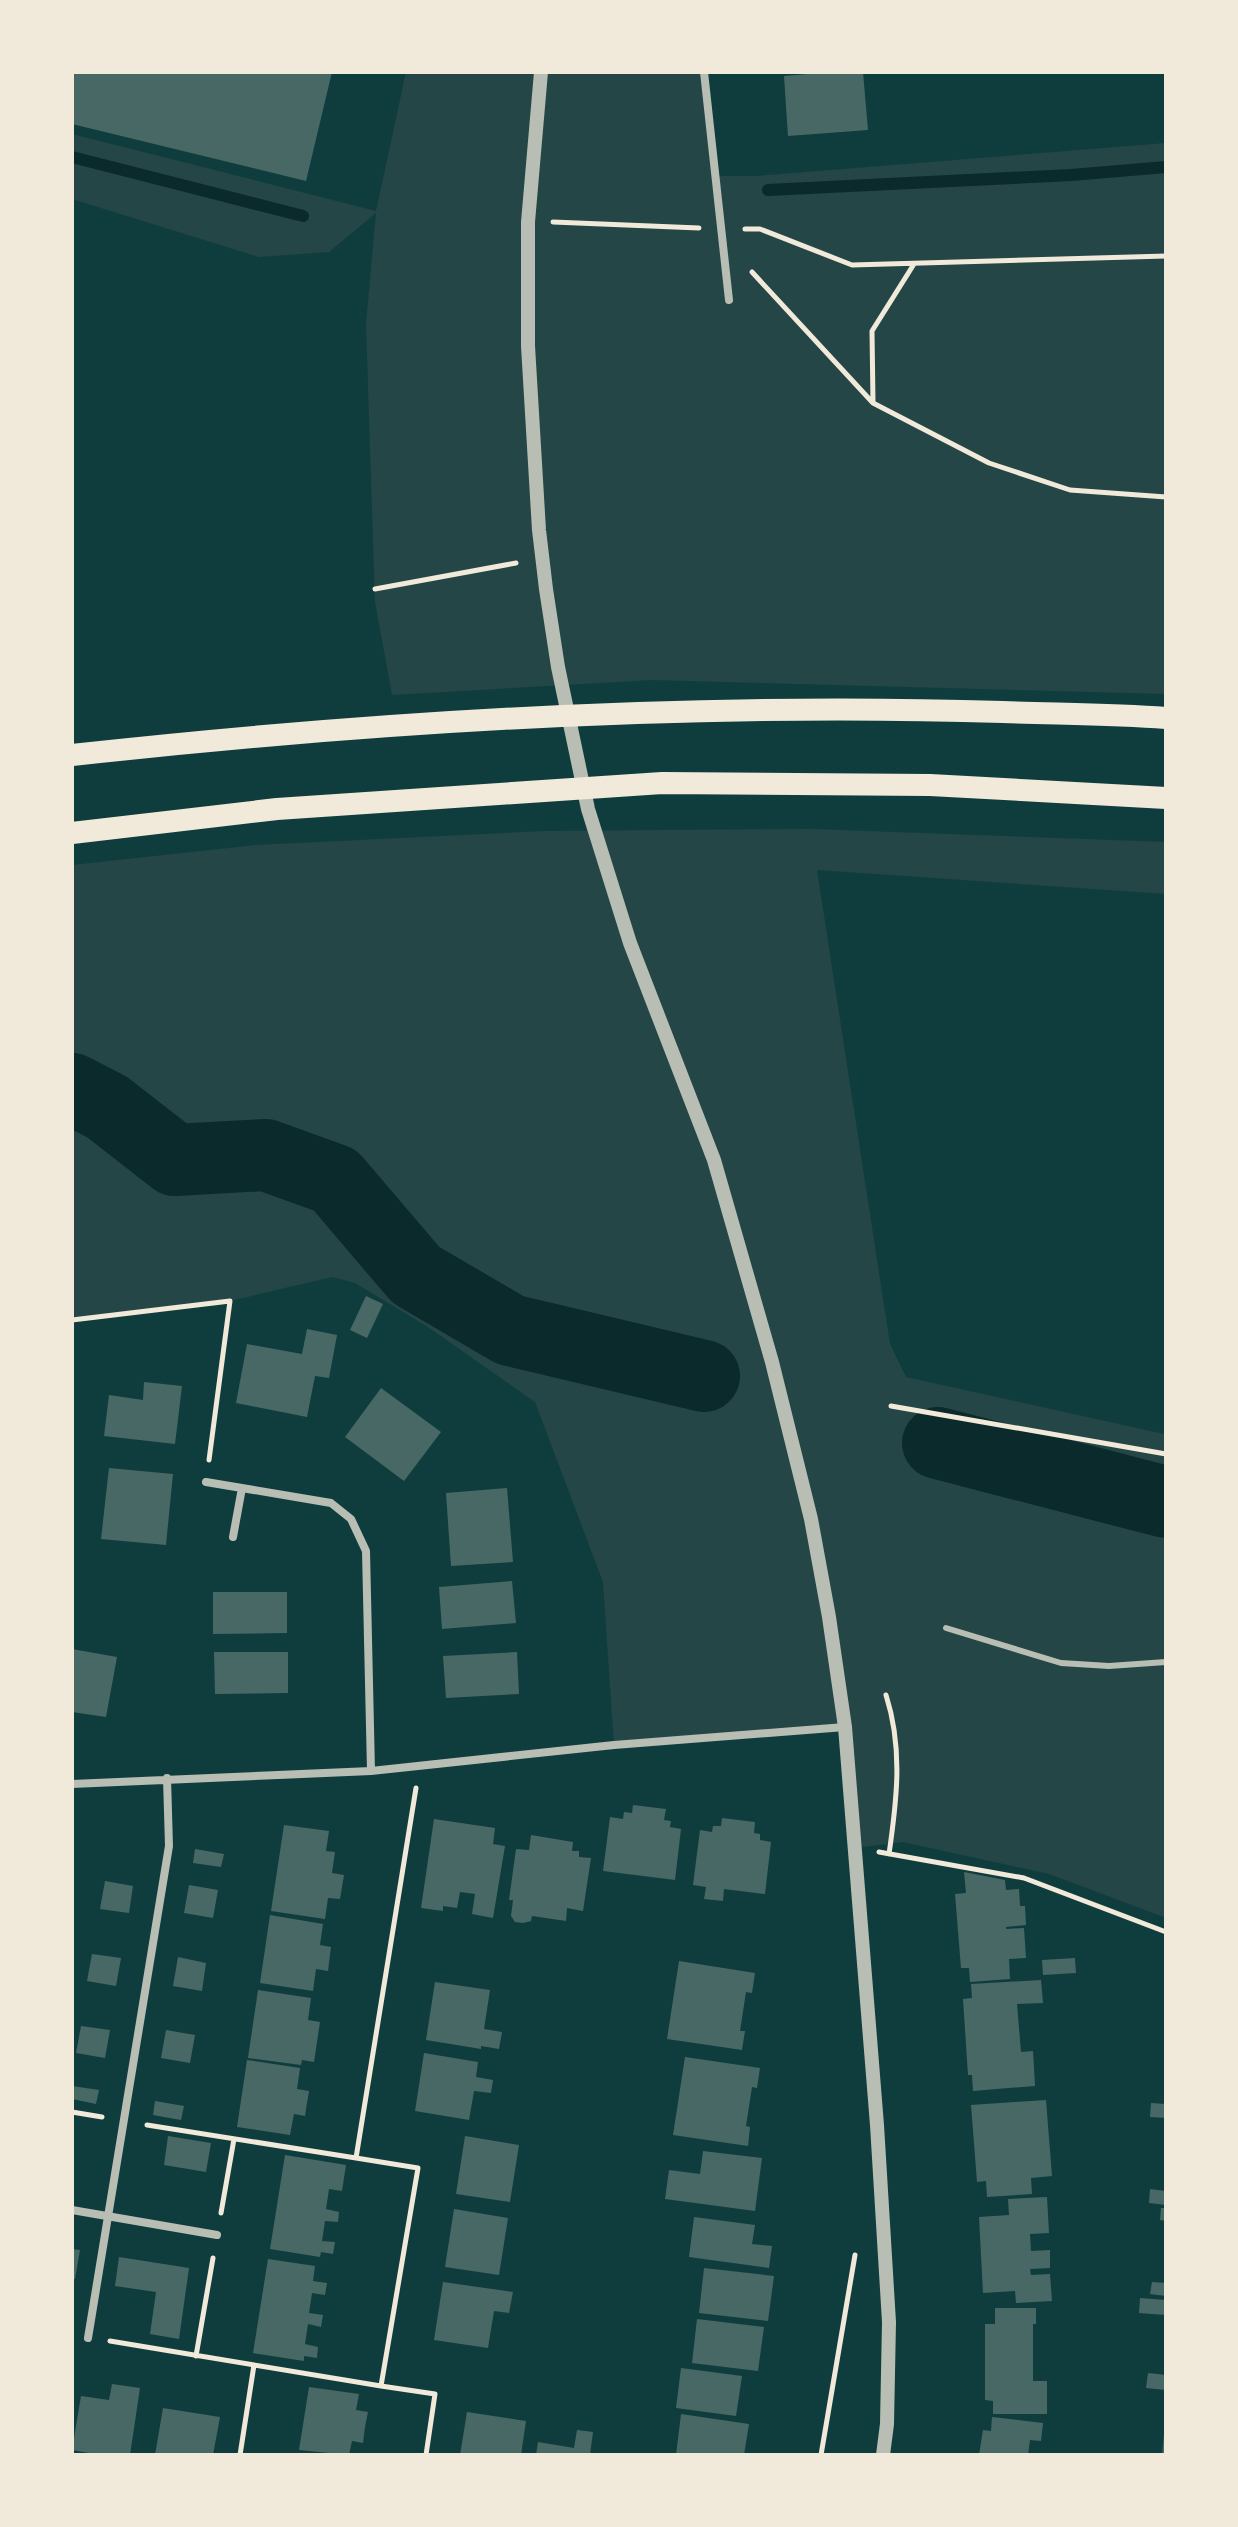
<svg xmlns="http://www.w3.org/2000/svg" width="1238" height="2527" font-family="'Source Serif 4',serif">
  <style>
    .green { fill: #244646 }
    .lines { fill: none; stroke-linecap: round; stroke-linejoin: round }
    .stream { stroke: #0a2a2b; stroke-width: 12 }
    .river { stroke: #0a2a2b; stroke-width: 72 }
    .building { fill: #486865 }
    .path { stroke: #f1e9da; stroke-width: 5 }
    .service { stroke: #b8beb3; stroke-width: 6 }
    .minor { stroke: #b8beb3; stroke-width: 8 }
    .tertiary { stroke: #b8beb3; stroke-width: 14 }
    .trunk { stroke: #f1e9da; stroke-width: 22 }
  </style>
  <rect width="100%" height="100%" fill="#0f3d3e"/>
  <!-- green -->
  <path class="green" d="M 406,72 L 704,72 L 715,176 L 757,176 L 1166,143 L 1166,694 L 652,680 L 392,695 L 375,602 L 366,324 L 376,213 L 329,252 L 259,257 L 72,199 L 72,134 L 376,211 Z
    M 811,829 L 1166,842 L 1166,894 L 817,870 L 890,1344 L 906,1377 L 1164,1434 L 1166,1430 L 1166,1918 L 1049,1874 L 903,1842 L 855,1848 L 845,1727 L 614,1745 L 603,1582 L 535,1402 L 428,1327 L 355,1283 L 332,1277 L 230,1301 L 72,1320 L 72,865 L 256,845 L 544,831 Z"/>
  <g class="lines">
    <!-- stream -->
    <path class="stream" d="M 72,157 L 303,216
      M 768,190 L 1071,175 L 1166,167"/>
    <!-- river -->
    <path class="river" d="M 72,1089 L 107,1107 L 175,1160 L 266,1155 L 335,1180 L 416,1275 L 510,1330 L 704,1376
      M 938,1443 L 1166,1502"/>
  </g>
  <!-- building -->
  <path class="building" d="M 72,72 L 332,72 L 306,181 L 72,124 Z
    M 833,72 L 863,72 L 868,130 L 788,136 L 784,76 Z
    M 366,1296 L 383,1304 L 367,1338 L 350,1330 Z
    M 307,1329 L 337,1335 L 329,1378 L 315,1376 L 307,1417 L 236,1403 L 247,1344 L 302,1354 Z
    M 144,1382 L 182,1386 L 175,1444 L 104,1436 L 109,1395 L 143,1400 Z
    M 381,1388 L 441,1432 L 404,1481 L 345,1437 Z
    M 109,1468 L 173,1474 L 166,1545 L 101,1539 Z
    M 507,1488 L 513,1562 L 451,1566 L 446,1493 Z
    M 512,1581 L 516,1623 L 442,1629 L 439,1587 Z
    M 213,1592 L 287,1592 L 287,1633 L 213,1634 Z
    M 72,1649 L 117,1657 L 106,1717 L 72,1712 Z
    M 214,1652 L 288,1652 L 288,1693 L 215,1694 Z
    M 517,1652 L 519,1694 L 446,1698 L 443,1656 Z
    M 633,1805 L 666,1809 L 664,1820 L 671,1821 L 670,1827 L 681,1829 L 675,1880 L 603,1871 L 610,1817 L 623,1819 L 624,1812 L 632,1813 Z
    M 722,1818 L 755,1822 L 754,1833 L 760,1834 L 760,1840 L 771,1842 L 765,1894 L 724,1889 L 723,1901 L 704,1899 L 706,1887 L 693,1885 L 700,1830 L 712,1832 L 713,1826 L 721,1826 Z
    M 434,1819 L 495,1828 L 493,1844 L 505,1846 L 493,1918 L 472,1914 L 475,1894 L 460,1892 L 457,1908 L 443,1906 L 443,1911 L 421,1908 Z
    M 284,1825 L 329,1831 L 326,1851 L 335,1852 L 332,1873 L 344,1875 L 340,1899 L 328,1898 L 325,1919 L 271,1911 Z
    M 531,1835 L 573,1842 L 572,1851 L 579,1851 L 579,1857 L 591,1858 L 583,1911 L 567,1908 L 566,1921 L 532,1916 L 531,1921 L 523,1923 L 515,1922 L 511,1916 L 513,1900 L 509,1900 L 516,1849 L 529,1850 Z
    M 195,1849 L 224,1854 L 221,1867 L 193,1863 Z
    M 964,1872 L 1005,1880 L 1006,1890 L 1019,1889 L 1020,1906 L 1025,1906 L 1026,1925 L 1006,1927 L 1006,1929 L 1024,1928 L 1026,1958 L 1009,1959 L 1010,1979 L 970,1982 L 969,1968 L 961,1968 L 955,1894 L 966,1893 Z
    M 105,1881 L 133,1886 L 129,1913 L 100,1909 Z
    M 189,1885 L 218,1890 L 213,1918 L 184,1913 Z
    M 270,1915 L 323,1924 L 320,1945 L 331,1947 L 328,1971 L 316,1969 L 313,1991 L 260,1983 Z
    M 92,1954 L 121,1958 L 116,1986 L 87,1981 Z
    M 178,1957 L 206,1963 L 202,1991 L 173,1986 Z
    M 1075,1958 L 1076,1973 L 1043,1975 L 1042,1960 Z
    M 679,1961 L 755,1973 L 752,1993 L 746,1992 L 740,2031 L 745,2031 L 742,2050 L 667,2039 Z
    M 1041,1980 L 1043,2003 L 1017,2004 L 1021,2052 L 1033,2051 L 1035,2086 L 973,2091 L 972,2075 L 968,2075 L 963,1999 L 972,1998 L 971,1984 Z
    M 435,1982 L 490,1990 L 484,2029 L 502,2032 L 499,2049 L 481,2046 L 481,2049 L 426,2040 Z
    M 258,1990 L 311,1998 L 308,2020 L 320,2022 L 314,2062 L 302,2060 L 301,2065 L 248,2058 Z
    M 81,2026 L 110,2030 L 105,2058 L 76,2053 Z
    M 166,2030 L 195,2035 L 190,2063 L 161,2058 Z
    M 424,2053 L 478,2062 L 476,2077 L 493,2080 L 491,2093 L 474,2091 L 469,2120 L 415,2111 Z
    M 685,2057 L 760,2068 L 757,2088 L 752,2087 L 746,2126 L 750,2127 L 748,2146 L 673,2135 Z
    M 247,2060 L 300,2068 L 297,2089 L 309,2091 L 307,2103 L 305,2116 L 294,2114 L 290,2135 L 237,2127 Z
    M 72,2086 L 99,2090 L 96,2104 L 72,2099 Z
    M 1046,2100 L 1052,2176 L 1031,2178 L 1032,2194 L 987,2197 L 986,2181 L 977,2182 L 971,2105 Z
    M 155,2101 L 184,2106 L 181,2120 L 153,2115 Z
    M 1151,2103 L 1166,2104 L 1166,2118 L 1150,2117 Z
    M 168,2136 L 211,2143 L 206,2172 L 164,2165 Z
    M 465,2136 L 519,2145 L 510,2202 L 456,2194 Z
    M 703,2151 L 762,2158 L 755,2211 L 665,2199 L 669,2170 L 700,2174 Z
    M 285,2155 L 346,2165 L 342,2191 L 329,2189 L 326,2209 L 339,2212 L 338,2222 L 325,2221 L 322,2241 L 335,2242 L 333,2254 L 321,2252 L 320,2257 L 270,2249 Z
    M 1150,2189 L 1166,2191 L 1166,2205 L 1149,2203 Z
    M 1047,2197 L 1049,2233 L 1030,2234 L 1031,2251 L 1050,2250 L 1050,2268 L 1030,2269 L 1031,2275 L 1050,2274 L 1052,2301 L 1016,2303 L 1015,2291 L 983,2293 L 979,2217 L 1009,2215 L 1008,2199 Z
    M 1161,2208 L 1166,2208 L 1166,2221 L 1160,2220 Z
    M 454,2209 L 508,2218 L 499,2275 L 445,2267 Z
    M 694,2217 L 755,2225 L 752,2244 L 772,2246 L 769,2268 L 689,2257 Z
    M 72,2249 L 80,2250 L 75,2279 L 72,2279 Z
    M 119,2257 L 189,2268 L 179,2339 L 150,2334 L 156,2292 L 115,2286 Z
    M 268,2259 L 315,2266 L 313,2281 L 327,2283 L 325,2295 L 312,2293 L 309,2313 L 323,2315 L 321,2327 L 308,2324 L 305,2344 L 318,2347 L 317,2358 L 304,2356 L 304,2361 L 253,2353 Z
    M 704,2268 L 774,2276 L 768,2321 L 699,2313 Z
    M 443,2282 L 513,2292 L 509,2313 L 494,2311 L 488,2348 L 434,2340 Z
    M 1152,2282 L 1166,2283 L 1166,2296 L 1150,2294 Z
    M 1140,2298 L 1166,2300 L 1166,2315 L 1139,2313 Z
    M 995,2308 L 1036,2308 L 1036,2324 L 1033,2324 L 1033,2381 L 1047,2381 L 1047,2414 L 993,2414 L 993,2401 L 985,2400 L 985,2324 L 995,2324 Z
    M 697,2319 L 764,2327 L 758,2371 L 692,2363 Z
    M 681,2368 L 742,2376 L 736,2416 L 676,2408 Z
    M 1148,2373 L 1166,2375 L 1166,2390 L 1146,2388 Z
    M 112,2384 L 140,2388 L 130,2455 L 100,2455 L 72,2450 L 81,2396 L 109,2400 Z
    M 309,2387 L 359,2394 L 356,2410 L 368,2412 L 365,2427 L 363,2443 L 352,2441 L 349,2455 L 299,2450 Z
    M 163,2408 L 220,2417 L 213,2455 L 155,2455 Z
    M 467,2412 L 526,2421 L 521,2455 L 460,2455 Z
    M 681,2414 L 749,2424 L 744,2455 L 676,2455 Z
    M 992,2417 L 1043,2423 L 1041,2441 L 1030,2440 L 1028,2455 L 979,2455 L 983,2430 L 991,2431 Z
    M 577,2430 L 593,2432 L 590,2455 L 536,2455 L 538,2442 L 574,2448 Z
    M 1164,2435 L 1166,2435 L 1166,2455 L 1162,2455 Z"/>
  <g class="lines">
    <!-- path -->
    <path class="path" d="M 553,222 L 699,228
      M 745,229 L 760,229 L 852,265 L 1166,256
      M 752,272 L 873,403 L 989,463 L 1070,490 L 1166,497
      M 873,402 L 872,331 L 914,264
      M 375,589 L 516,563
      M 72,1320 L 230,1301 L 209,1460
      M 891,1406 L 1166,1454
      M 886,1695 C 903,1748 897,1799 889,1854
      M 416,1788 L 356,2158 L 418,2168 L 381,2386 L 435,2394 L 426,2455
      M 879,1852 L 1024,1878 L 1166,1932
      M 72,2112 L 102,2117
      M 147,2125 L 356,2158
      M 221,2213 L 234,2139
      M 110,2341 L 381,2386
      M 196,2356 L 213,2258
      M 240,2455 L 254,2365
      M 821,2455 L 855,2255"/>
    <!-- service -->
    <path class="service" d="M 946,1628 L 1061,1663 L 1109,1666 L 1166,1662"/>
    <!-- minor -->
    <path class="minor" d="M 704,72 L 729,300
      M 206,1482 L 331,1503 L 351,1519 L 366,1551 L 371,1771
      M 233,1537 L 242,1488
      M 72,1784 L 371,1771 L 614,1745 L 845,1727
      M 72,2210 L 217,2235
      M 88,2338 L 169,1846 L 167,1778"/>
    <!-- tertiary -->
    <path class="tertiary" d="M 541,72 L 528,222 L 528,346 L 539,530 L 546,589 L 558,667 L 588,809 L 630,943 L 714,1160 L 772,1362 L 811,1519 L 829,1617 L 845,1727 L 877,2125 L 889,2322 L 887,2424 L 883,2455"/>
    <!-- trunk -->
    <path class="trunk" d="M 72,755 C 381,721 692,702 1003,712 C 1057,714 1112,714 1166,718
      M 72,833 L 277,809 L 662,783 L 930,785 L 1166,798"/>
  </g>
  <!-- border -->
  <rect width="1238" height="2527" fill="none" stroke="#f1e9da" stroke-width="148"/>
</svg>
